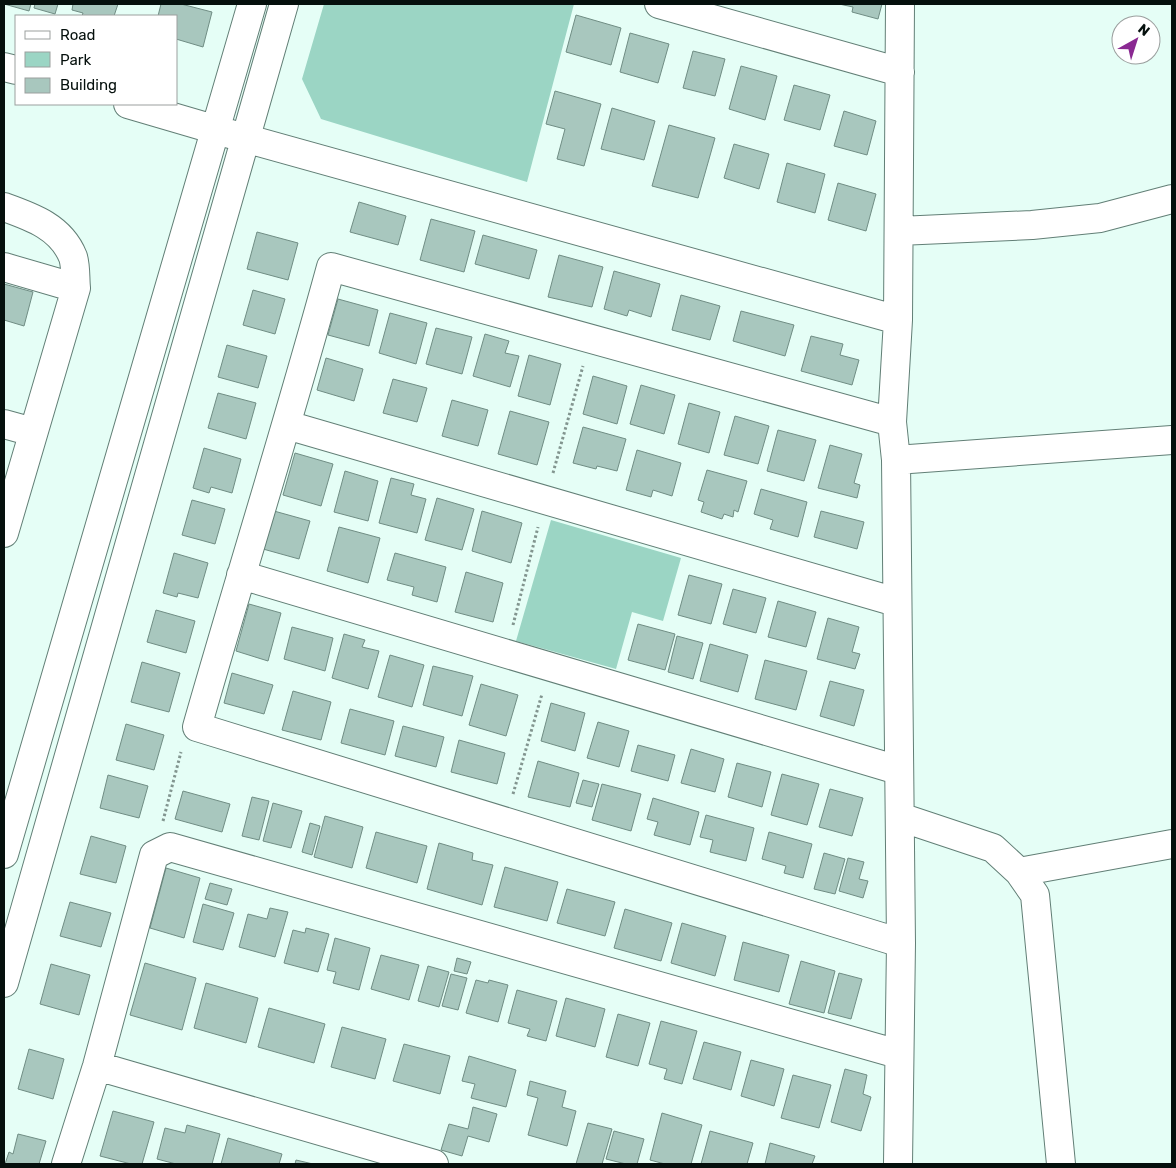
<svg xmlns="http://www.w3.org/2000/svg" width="1176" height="1168" font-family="Rubik,sans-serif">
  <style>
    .green { fill: #9bd5c4 }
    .building { fill: #a8c7be; stroke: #708d84 }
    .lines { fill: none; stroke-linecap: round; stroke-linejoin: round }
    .minor-casing { stroke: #627f76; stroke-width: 30 }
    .path { stroke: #82958f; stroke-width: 3; stroke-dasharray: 2.5 2.5; stroke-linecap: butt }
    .minor { stroke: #fff; stroke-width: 28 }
  </style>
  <rect width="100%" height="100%" fill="#e5fef6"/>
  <!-- green -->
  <path class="green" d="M 324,4 L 574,4 L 527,182 L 321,119 L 302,79 Z
    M 551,520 L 681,558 L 663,621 L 632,612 L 616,669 L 516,641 Z"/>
  <!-- building -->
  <path class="building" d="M 4,4 L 31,4 L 29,11 Z
    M 35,4 L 58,4 L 55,14 L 34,8 Z
    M 73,4 L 118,4 L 114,16 L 82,16 L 83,13 L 72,10 Z
    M 161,4 L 181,4 L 212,12 L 203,47 L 176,39 L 176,16 L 158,16 Z
    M 839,4 L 882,4 L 878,19 L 852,12 L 853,7 Z
    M 576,15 L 621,28 L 611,65 L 566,52 Z
    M 630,33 L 669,44 L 658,83 L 620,72 Z
    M 693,51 L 725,59 L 715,96 L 683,88 Z
    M 741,66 L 777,76 L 765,120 L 729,109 Z
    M 794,85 L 830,95 L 820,130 L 784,120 Z
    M 555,91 L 601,104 L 584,166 L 557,159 L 565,129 L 546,124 Z
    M 612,108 L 655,121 L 644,160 L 601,149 Z
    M 844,111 L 876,121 L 867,155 L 834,146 Z
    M 669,125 L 715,138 L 698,198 L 652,186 Z
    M 734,144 L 769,154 L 759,189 L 724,178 Z
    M 787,163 L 825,174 L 815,213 L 777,202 Z
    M 838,183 L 876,194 L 866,231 L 828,220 Z
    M 359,202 L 406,216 L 398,245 L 350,232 Z
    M 431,219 L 475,231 L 464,272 L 420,260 Z
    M 257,232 L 298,243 L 288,280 L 247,269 Z
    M 483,235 L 537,250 L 529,279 L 475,264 Z
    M 559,255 L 603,267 L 592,307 L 548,297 Z
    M 614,271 L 660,284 L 651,317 L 629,310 L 627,316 L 604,309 Z
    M 4,284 L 33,292 L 24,326 L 4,320 Z
    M 253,290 L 285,299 L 275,334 L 243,325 Z
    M 681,295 L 720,306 L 710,340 L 672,330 Z
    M 338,299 L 378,310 L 369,346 L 328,335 Z
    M 741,311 L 794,325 L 785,356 L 733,341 Z
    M 390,313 L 427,323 L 416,364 L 379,353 Z
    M 436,328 L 472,337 L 462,374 L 426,364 Z
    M 485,334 L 509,341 L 505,353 L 519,356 L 510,387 L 473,376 Z
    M 811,336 L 843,344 L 840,355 L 859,360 L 852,385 L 801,371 Z
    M 227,345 L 267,356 L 258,388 L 218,377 Z
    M 529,355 L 561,364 L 550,405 L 518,396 Z
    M 326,358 L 363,369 L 354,401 L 317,390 Z
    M 593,376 L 627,386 L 617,424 L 583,414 Z
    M 393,379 L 427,388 L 417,422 L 383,413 Z
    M 641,385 L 675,395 L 664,434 L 630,424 Z
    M 218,393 L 256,403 L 246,439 L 208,428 Z
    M 452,400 L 488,410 L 478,446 L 442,436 Z
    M 689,403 L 720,412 L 709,453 L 678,444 Z
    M 510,411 L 549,422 L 537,465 L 498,454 Z
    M 735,416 L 769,426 L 758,464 L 724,455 Z
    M 583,427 L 626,439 L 617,471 L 597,466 L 596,469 L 573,463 Z
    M 778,430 L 816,440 L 804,481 L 767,471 Z
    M 830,445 L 862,454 L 854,483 L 860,485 L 857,498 L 818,488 Z
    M 204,448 L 241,459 L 232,493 L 211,487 L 209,493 L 193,488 Z
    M 637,450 L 681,463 L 672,496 L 653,490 L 651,497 L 626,490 Z
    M 295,453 L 333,464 L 321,506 L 283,495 Z
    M 707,470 L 747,481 L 738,512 L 734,510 L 733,517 L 724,514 L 722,519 L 701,512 L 704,502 L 698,500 Z
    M 345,471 L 378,481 L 368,521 L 334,512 Z
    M 391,478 L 414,484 L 411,495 L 426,499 L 417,533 L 379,523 Z
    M 761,489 L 807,502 L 798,537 L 770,529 L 773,520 L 754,514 Z
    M 437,498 L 474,509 L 462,550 L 425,540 Z
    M 192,500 L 225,509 L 215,544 L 182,535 Z
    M 274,511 L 310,521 L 299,559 L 263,549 Z
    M 482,511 L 522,523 L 511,563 L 472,551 Z
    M 821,511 L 864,522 L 857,549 L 814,537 Z
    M 339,527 L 380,538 L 368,583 L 327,571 Z
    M 174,553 L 208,563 L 198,598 L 178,593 L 177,597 L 163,593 Z
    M 395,553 L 446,567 L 437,602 L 412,595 L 414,587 L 387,580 Z
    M 466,572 L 503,583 L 493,622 L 455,612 Z
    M 689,575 L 722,584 L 711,624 L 678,615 Z
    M 733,589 L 766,598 L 756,633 L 723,624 Z
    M 778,601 L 816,612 L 806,647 L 768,637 Z
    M 249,604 L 281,613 L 268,661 L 236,651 Z
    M 156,610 L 195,621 L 186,653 L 147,642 Z
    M 828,618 L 859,627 L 852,652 L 860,654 L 855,669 L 817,659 Z
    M 638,624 L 675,634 L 665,670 L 628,660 Z
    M 292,627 L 333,638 L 325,671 L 284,659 Z
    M 344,634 L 365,640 L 362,647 L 379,651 L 368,689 L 332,678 Z
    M 677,636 L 703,643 L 693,679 L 668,672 Z
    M 710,644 L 748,655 L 738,692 L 700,681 Z
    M 390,655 L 424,665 L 412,707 L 378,697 Z
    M 765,660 L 807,671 L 796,710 L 755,699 Z
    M 142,662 L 180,673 L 169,712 L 131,702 Z
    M 433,666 L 473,676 L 462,716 L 423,705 Z
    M 232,673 L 273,685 L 264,714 L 224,703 Z
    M 830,681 L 864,690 L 854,726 L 820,716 Z
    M 481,684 L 518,695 L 506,736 L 469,725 Z
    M 293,691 L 331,702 L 321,740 L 282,730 Z
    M 551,703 L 585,713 L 575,751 L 541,741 Z
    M 350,709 L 394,721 L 385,755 L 341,743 Z
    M 598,722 L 629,731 L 619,767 L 587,758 Z
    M 126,724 L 164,735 L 154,770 L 116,760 Z
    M 403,726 L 444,737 L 436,767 L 395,756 Z
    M 459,740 L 505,753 L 497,784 L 451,772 Z
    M 638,745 L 675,755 L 668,781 L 631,771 Z
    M 691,749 L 724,759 L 715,792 L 681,783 Z
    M 538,761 L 579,773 L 570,807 L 528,797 Z
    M 737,763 L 771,772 L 762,807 L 728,797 Z
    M 782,774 L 819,784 L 807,825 L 771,815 Z
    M 108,775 L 148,786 L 139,818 L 100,808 Z
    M 583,780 L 599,784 L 592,807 L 576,803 Z
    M 602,784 L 641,794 L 631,831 L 592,820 Z
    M 830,789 L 863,798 L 852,836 L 819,827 Z
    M 183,791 L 230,804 L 222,832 L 175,819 Z
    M 252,797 L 269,801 L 259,840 L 242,836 Z
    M 653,798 L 699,812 L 690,845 L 654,835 L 658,822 L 647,819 Z
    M 273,803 L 302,811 L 291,848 L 263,841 Z
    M 706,815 L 754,828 L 746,861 L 710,852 L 713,840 L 700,837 Z
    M 325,816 L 363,827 L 352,868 L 314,857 Z
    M 310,823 L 320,826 L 312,855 L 302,852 Z
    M 376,832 L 427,846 L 417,883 L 366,868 Z
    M 769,832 L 812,844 L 803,878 L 784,873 L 786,866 L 762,859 Z
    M 91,836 L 126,846 L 116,883 L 80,874 Z
    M 439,843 L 473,853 L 472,860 L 493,865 L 482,905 L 427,889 Z
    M 824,853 L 845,859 L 835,894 L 814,889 Z
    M 848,858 L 864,862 L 859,879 L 868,881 L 863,898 L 839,891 Z
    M 505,867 L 558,882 L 547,921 L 494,907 Z
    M 166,868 L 200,878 L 184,938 L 150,928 Z
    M 210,883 L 232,889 L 227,905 L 205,899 Z
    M 567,889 L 615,902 L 605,936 L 557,923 Z
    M 70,902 L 111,913 L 101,947 L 60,936 Z
    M 203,904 L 234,913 L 223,950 L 193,942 Z
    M 270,908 L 288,912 L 275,957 L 239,947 L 248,914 L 267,919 Z
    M 625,909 L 672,923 L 661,961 L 614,948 Z
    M 682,923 L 726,936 L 715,976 L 671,963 Z
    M 306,928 L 329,934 L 318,972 L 284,963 L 293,930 L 305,933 Z
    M 335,938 L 370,948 L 359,990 L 333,983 L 336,972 L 327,970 Z
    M 743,942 L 789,955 L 779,992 L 734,980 Z
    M 381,955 L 419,965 L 409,1000 L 371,989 Z
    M 457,958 L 471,962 L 467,974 L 454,971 Z
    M 801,961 L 835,971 L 824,1013 L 789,1004 Z
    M 145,963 L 196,978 L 182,1030 L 130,1015 Z
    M 51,964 L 90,975 L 79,1015 L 40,1004 Z
    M 428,966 L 449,972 L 439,1007 L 418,1001 Z
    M 839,973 L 862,979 L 851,1019 L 828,1013 Z
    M 451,974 L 467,978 L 458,1010 L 442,1006 Z
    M 476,980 L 488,983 L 489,980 L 508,985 L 498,1022 L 466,1013 Z
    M 206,983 L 258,998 L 246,1043 L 194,1028 Z
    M 517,990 L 557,1001 L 546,1041 L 527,1036 L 530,1029 L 508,1023 Z
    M 566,998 L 605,1009 L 595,1047 L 556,1036 Z
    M 269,1008 L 325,1024 L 314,1063 L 258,1047 Z
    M 618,1014 L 650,1023 L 638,1066 L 606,1057 Z
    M 661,1021 L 697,1031 L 682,1084 L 664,1079 L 667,1069 L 649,1064 Z
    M 342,1027 L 386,1039 L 375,1079 L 331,1067 Z
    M 704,1042 L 741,1052 L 731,1090 L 693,1079 Z
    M 404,1044 L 450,1056 L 440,1094 L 393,1081 Z
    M 29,1049 L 64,1059 L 53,1099 L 18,1089 Z
    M 469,1056 L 516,1070 L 506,1107 L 471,1098 L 475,1084 L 462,1081 Z
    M 751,1060 L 784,1069 L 774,1106 L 741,1096 Z
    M 845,1069 L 867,1075 L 863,1094 L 871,1097 L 861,1131 L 831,1122 Z
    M 793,1075 L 831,1085 L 819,1128 L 781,1118 Z
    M 530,1081 L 566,1091 L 562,1107 L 576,1111 L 567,1146 L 528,1135 L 538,1098 L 527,1095 Z
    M 473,1107 L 497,1114 L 489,1142 L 468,1136 L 462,1156 L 441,1150 L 449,1124 L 468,1129 Z
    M 113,1111 L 154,1122 L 142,1164 L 131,1164 L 100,1156 Z
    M 662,1113 L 702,1125 L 691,1164 L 665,1164 L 650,1160 Z
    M 588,1123 L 612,1129 L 602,1164 L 576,1164 Z
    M 187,1125 L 220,1134 L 212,1164 L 176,1164 L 157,1159 L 165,1128 L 185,1133 Z
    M 614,1131 L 644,1139 L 637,1164 L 626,1164 L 606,1159 Z
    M 710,1131 L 753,1143 L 747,1164 L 701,1164 Z
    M 18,1134 L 46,1141 L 39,1164 L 5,1164 L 9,1152 L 13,1154 Z
    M 228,1138 L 282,1154 L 279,1164 L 221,1164 Z
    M 770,1143 L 815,1156 L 812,1164 L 765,1164 Z
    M 296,1160 L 313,1164 L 295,1164 Z"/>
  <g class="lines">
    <!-- minor casing -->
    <g class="minor-casing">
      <path id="minor" d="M 659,4 L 900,72
        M 4,67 L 16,70
        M 128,104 L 244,138 L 898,320
        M 4,207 C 32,217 61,227 73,257 C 76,266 75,279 76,288 L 4,533
        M 899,231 L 1032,225 L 1100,218 L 1172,199
        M 4,267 L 76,288
        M 892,422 L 331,267 C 289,421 241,573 197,727 L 901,943
        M 4,424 L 33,432
        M 287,425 L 896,602
        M 896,460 L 1172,440
        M 241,575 L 898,770
        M 900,817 L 993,848 L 1019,872 L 1035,895 L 1061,1164
        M 4,854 L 252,4
        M 1019,872 L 1172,844
        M 4,983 L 284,4
        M 97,1066 L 434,1164
        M 66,1164 L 97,1066 L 154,855 L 170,847 L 898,1054
        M 898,1164 L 901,943 L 896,460 L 892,422 L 898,320 L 900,4"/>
    </g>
    <!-- path -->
    <path class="path" d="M 553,473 L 583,366
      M 513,625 L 538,527
      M 513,794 L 542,694
      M 163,821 L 181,752"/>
    <!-- minor -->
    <use href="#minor" class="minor"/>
  </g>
  <!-- border -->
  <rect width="1176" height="1168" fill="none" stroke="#05100d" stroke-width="10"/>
  <!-- legend -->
  <rect x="15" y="15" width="162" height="90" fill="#ffffff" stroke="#9b9f9e"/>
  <rect x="25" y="31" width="25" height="8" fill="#ffffff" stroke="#9b9f9e"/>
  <text x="60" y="40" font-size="15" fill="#05100d">Road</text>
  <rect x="25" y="52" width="25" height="15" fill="#9bd5c4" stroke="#9b9f9e"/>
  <text x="60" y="65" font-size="15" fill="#05100d">Park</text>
  <rect x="25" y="78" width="25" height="15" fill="#a8c7be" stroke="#9b9f9e"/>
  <text x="60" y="90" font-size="15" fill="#05100d">Building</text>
  <!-- north arrow -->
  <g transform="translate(1136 40) rotate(39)"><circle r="24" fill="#ffffff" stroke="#9b9f9e"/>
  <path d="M0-4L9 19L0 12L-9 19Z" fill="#8a2992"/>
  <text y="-8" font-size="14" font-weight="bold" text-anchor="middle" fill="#05100d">N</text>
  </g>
</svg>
